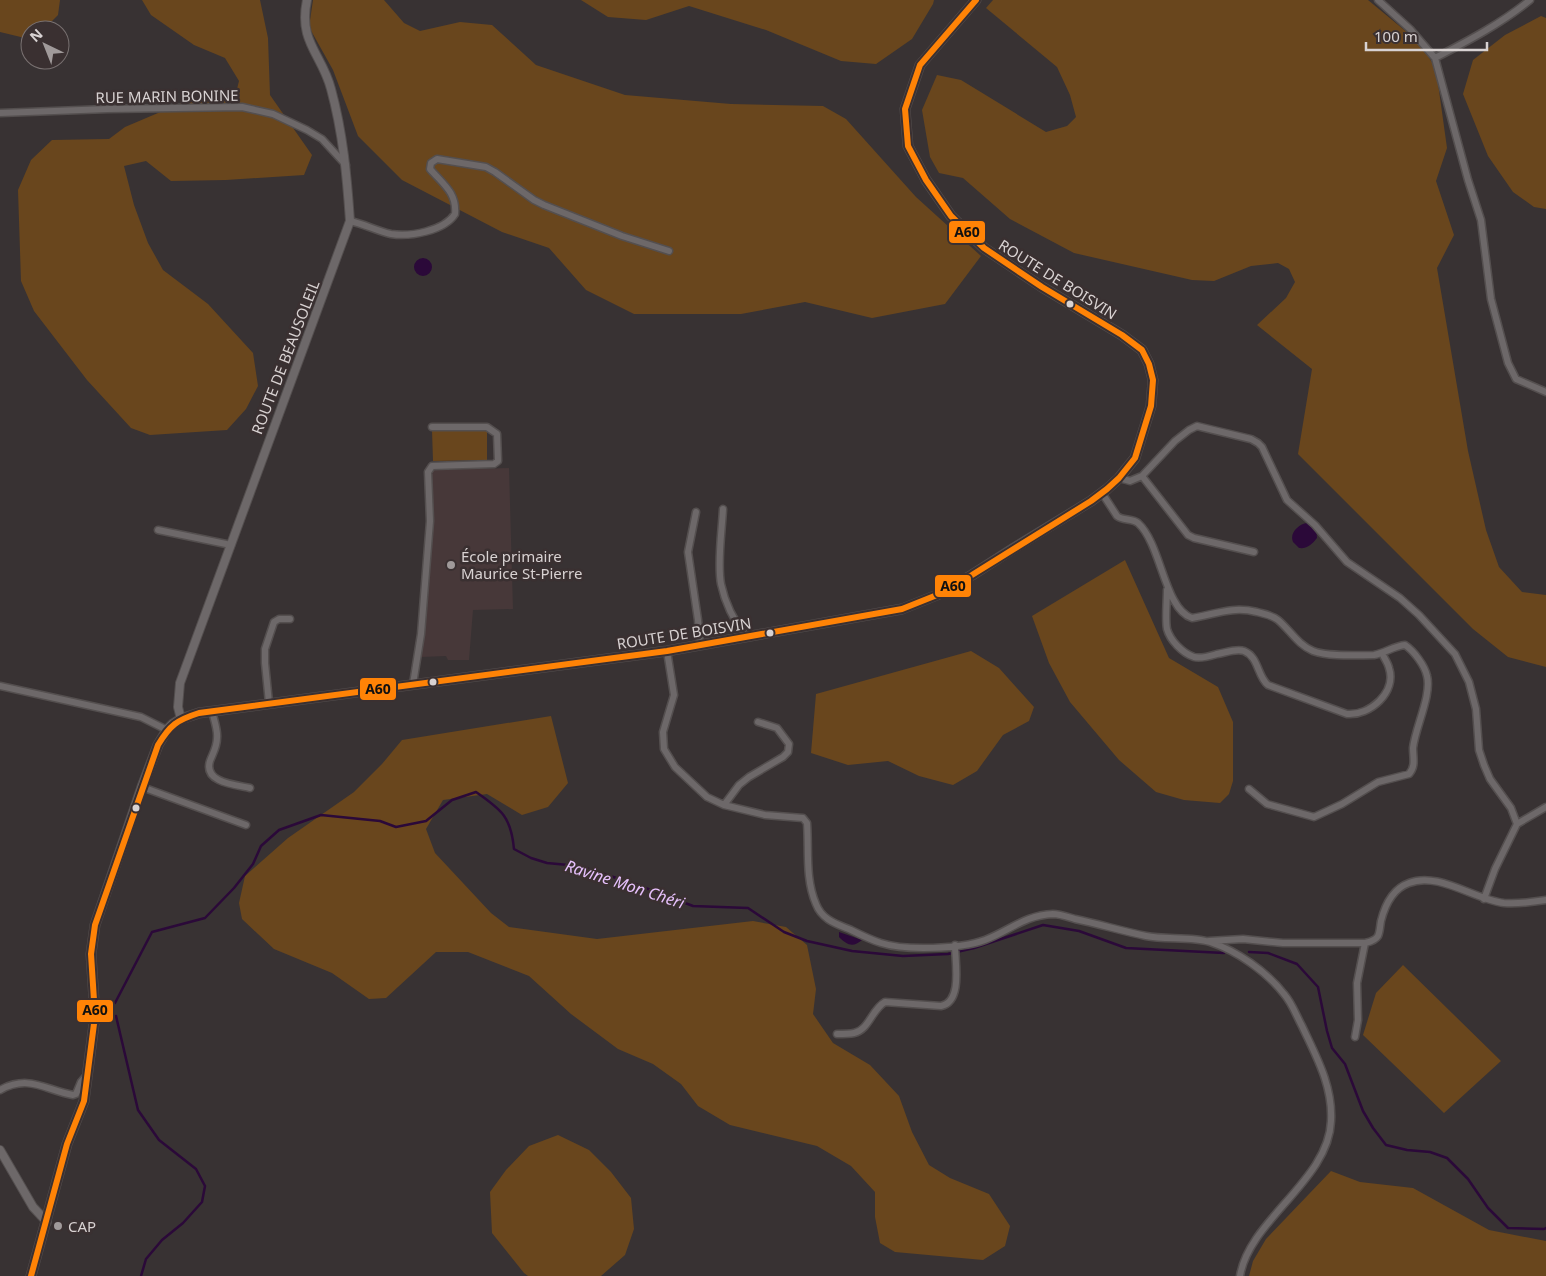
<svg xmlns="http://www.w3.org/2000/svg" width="1546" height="1276" font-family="'Noto Sans',sans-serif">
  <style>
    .built { fill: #473839 }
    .green { fill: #69461d }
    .water { fill: #2b0939 }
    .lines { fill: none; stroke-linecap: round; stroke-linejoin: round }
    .stream { stroke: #2b0939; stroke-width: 2.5 }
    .minor-casing { stroke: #544f4f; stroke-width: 9 }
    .tertiary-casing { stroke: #544f4f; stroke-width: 10 }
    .secondary-casing { stroke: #544f4f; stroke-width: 11 }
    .minor { stroke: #6d6869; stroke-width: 6 }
    .tertiary { stroke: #6d6869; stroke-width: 8 }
    .secondary { stroke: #6d6869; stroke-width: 9 }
    .bus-1-casing { stroke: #3a3031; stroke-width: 10 }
    .bus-1 { stroke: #ff8306; stroke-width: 6 }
    .bus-dot { fill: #d8d2d2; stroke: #3a3031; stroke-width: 2 }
    .poi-dot { fill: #a09a9a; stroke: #3a3031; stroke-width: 2 }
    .labels { text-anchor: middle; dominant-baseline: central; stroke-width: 5; stroke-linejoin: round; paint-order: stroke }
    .street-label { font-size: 15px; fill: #d8d2d2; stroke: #3a3031 }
    .poi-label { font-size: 15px; fill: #d8d2d2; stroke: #3a3031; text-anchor: start }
    .water-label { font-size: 16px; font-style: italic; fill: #e7c1fd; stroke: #3a3031 }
    .line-badge { stroke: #3a3031; stroke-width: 2 }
    .pale-badge-label { font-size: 14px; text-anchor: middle; font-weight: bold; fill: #111 }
  </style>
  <rect width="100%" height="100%" fill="#383233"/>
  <!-- built -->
  <path class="built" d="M 509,468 L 513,609 L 473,610 L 469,660 L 448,660 L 446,656 L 421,657 L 433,520 L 432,470 Z"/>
  <!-- green -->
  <path class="green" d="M 0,0 L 60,0 L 58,15 L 43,30 L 30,30 L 29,39 L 0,32 Z
    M 142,0 L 260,0 L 268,38 L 270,95 L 312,155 L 304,175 L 226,180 L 171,181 L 146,161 L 124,166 L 134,205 L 148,243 L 163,270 L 208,304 L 253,353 L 258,386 L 246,409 L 227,430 L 150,435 L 131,428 L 87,380 L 34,311 L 21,281 L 18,190 L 31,160 L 52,140 L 109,139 L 125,127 L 191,99 L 235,97 L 239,81 L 225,58 L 194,45 L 151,15 Z
    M 313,0 L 384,0 L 404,23 L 420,31 L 460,22 L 492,25 L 536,65 L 625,95 L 731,104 L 823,106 L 846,119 L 916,197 L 981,256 L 945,304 L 872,318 L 805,302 L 741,314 L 634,314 L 586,290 L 549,248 L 502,232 L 402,180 L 358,136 L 333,70 L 309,27 Z
    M 581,0 L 934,0 L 933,4 L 912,39 L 876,64 L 841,61 L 766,30 L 689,6 L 646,20 L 608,17 Z
    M 993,0 L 1368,0 L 1420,43 L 1436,69 L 1447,148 L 1436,181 L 1454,235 L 1437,268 L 1468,451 L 1486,530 L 1499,567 L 1522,592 L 1546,595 L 1546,667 L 1508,657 L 1473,629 L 1298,454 L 1312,369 L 1257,325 L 1286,298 L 1295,282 L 1289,269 L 1278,263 L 1251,266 L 1214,281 L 1192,280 L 1074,253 L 1010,219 L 963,178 L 939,173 L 930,157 L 922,110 L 937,75 L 961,80 L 1046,132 L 1067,126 L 1076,117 L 1070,95 L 1057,67 L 986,8 Z
    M 1541,16 L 1546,18 L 1546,209 L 1534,207 L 1513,192 L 1488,156 L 1463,94 L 1473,60 L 1505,35 Z
    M 487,429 L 487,460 L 433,461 L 432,430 Z
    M 1125,560 L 1169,658 L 1218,687 L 1233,722 L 1233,781 L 1229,794 L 1220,803 L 1184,800 L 1156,792 L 1119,760 L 1070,702 L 1049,663 L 1032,616 Z
    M 971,651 L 999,668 L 1034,707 L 1029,721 L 1003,735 L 977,771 L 953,785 L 919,776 L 888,761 L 848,765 L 811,753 L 816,694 Z
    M 551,716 L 568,783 L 548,807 L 522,815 L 487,794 L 443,800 L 426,829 L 435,853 L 491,913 L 509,927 L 597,939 L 753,921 L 786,927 L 807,945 L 816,989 L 813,1014 L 833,1043 L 870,1065 L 899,1096 L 912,1132 L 929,1165 L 950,1178 L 989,1194 L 1010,1226 L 1005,1246 L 983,1260 L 895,1252 L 880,1243 L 875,1217 L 875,1192 L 851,1166 L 817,1146 L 730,1125 L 698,1106 L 681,1084 L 653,1064 L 618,1049 L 571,1014 L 529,976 L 468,952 L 436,952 L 386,998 L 369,999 L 332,973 L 274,949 L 242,919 L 239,903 L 245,876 L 288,838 L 354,792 L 382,764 L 402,740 Z
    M 1403,965 L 1501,1061 L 1444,1113 L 1363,1035 L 1376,993 Z
    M 558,1135 L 589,1150 L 611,1172 L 631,1198 L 634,1229 L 625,1255 L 601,1276 L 528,1276 L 524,1273 L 492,1233 L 490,1192 L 506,1170 L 529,1146 Z
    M 1331,1171 L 1360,1182 L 1413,1188 L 1489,1230 L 1546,1241 L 1546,1276 L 1249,1276 L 1253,1261 L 1266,1239 Z"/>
  <!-- water -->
  <path class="water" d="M414 267a9 9 0 1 1 18 0a9 9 0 1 1-18 0Z
    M 1307,523 L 1316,528 L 1317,538 C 1312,544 1308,549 1299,548 C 1297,546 1295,544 1293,542 C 1289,533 1299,524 1307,523 Z
    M 839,932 L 862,940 C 853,948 847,945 839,937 Z"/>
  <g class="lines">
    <!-- stream -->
    <path class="stream" d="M 1249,952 L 1268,953 L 1297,964 L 1318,987 L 1327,1031 L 1332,1048 L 1345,1064 L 1363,1111 L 1373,1128 L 1386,1145 L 1407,1150 L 1430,1152 L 1447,1158 L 1468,1179 L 1488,1208 L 1508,1228 L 1544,1229 L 1546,1228
      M 115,1003 L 152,932 L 205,918 L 234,888 L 253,864 L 261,846 L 279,830 L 321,815 L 380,821 L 396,827 L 426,821 L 452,800 L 476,792 C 502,810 511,817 514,849 L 531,858 L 547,863 L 579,866 L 635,884 L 693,906 L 748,908 L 784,932 L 807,941 L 852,951 L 903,956 L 948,954 L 974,948 L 1043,925 L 1079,931 L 1126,948 L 1224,953
      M 116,1016 L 138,1110 L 159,1140 L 196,1169 L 205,1186 L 202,1202 L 183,1223 L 162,1240 L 146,1259 L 141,1276"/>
    <!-- minor casing -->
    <g class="minor-casing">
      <path id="minor" d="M 1378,0 L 1410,29 L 1435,58 L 1468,180 L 1481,220 L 1491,299 L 1508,363 L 1516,379 L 1546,392
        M 1435,58 C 1468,41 1502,23 1530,0
        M 0,113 L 108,109 L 242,107 L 273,114 L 307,130 L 322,139 L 346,165
        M 350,221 C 364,224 377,231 391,234 C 410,237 444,231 455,214 C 457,193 443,184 430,169 L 431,163 L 437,159 L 486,167 L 495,172 L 534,200 L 544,205 L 622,236 L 669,251
        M 1142,476 L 1188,535 L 1194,538 L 1254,552
        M 1119,478 L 1130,481 L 1142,476 L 1175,441 L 1189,430 L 1197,426 L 1251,439 L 1258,443 L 1262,447 L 1287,500 L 1315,525 L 1347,562 L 1400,598 L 1419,615 L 1455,654 L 1469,682 L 1476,709 L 1479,750 L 1484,765 L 1490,779 L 1511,808 L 1517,824 L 1495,869 L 1484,899
        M 1102,493 L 1117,516 C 1123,521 1132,518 1138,523 C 1162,545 1164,609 1192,618 C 1216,614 1232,606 1257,612 C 1264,614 1272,615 1278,620 C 1290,630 1298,645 1313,651 C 1329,657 1357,655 1374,655 C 1385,653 1394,646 1405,645 C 1414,651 1425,666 1427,676 C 1432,695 1415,728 1413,748 C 1413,758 1416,766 1409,774 L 1378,782 L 1342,804 L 1314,817 L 1267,804 L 1249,789
        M 723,509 C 722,530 717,563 721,584 C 725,603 734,621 746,637
        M 696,512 L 688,552 L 698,620 L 700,645
        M 158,530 L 231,545
        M 1167,590 C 1167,601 1165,619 1167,629 C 1170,640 1182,653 1194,657 C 1201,659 1210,656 1217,654 C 1225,653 1236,648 1244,651 C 1259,657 1257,676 1268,685 L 1347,714 C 1370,716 1397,692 1389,668 C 1388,663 1384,658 1382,653
        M 667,651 L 674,695 L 663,732 L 664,749 L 675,767 L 707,797 L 724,805 L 765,815 L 803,818 L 807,823 C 809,849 805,879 816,904 C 822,920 837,924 851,930 C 861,935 871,940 881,943 C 906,951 960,949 985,940 C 1009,931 1025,915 1053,914 C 1060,914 1068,917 1075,919 C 1099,924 1122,931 1146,936 C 1165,940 1192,936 1210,942 C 1237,951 1266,971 1284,994 C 1292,1003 1296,1015 1302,1026 C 1316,1056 1333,1086 1331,1121 C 1329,1180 1249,1220 1240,1276
        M 413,684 L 421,634 L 430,521 L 428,472 L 432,466 L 494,464 L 498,461 L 497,434 L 487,427 L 432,427
        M 0,686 L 141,717 L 167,730
        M 269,703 L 265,663 L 265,649 L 274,622 L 279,619 L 290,619
        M 212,711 C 214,720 218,730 217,738 C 217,747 213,753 210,761 C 203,783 237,785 250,788
        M 142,787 L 246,825
        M 724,805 L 739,785 L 749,777 L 783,757 L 788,752 L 789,744 L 777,728 L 758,722
        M 1517,824 L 1546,807
        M 1209,941 L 1243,939 L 1283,943 L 1365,943 C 1369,942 1375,941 1378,936 C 1380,932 1380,926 1381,921 C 1385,905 1392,889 1409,883 C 1438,871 1475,900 1504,903 C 1518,904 1533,902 1546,900
        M 837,1034 C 842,1034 849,1034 854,1033 C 869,1030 872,1009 885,1002 L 941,1006 C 963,1002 955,962 955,945
        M 1355,1037 L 1358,1020 L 1357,983 L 1365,943
        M 0,1090 C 29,1074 45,1090 73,1095 L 76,1094 L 81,1082 L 87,1075"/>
    </g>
    <!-- tertiary casing -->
    <g class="tertiary-casing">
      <path id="tertiary" d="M 181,719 L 178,707 L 180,683 L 350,221 C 347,177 343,133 331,89 C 322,54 298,42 307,0
        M 0,1150 L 33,1207 L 47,1222"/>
    </g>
    <!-- secondary casing -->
    <g class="secondary-casing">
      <path id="secondary" d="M 31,1276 L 67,1144 L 84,1101 L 95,1016 L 91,954 L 95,925 L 142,787 L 158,745 L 167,730 L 173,724 L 181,719 L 199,713 L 667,651 L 902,609 L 937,595 L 972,575 L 1014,548 L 1091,501 L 1107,489 L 1119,478 L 1135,458 L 1151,406 L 1153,380 L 1149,364 L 1142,350 L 1122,335 L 1042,287 L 984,248 L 951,216 L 926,180 L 908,146 L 905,109 L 920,65 L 976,0"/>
    </g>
    <!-- minor -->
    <use href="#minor" class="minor"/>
    <!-- tertiary -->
    <use href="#tertiary" class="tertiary"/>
    <!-- secondary -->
    <use href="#secondary" class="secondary"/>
    <!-- bus-1 casing -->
    <g class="bus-1-casing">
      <path id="bus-1" d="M 31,1276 L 67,1144 L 84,1101 L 95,1016 L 91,954 L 95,925 L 158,745 C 170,725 177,720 199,713 L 667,651 L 902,609 L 937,595 L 972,575 L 1091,501 L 1107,489 L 1119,478 L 1135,458 L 1151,406 L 1153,380 L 1149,364 L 1142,350 L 1122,335 L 1042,287 L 984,248 L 951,216 L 926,180 L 908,146 L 905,109 L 920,65 L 976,0"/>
    </g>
    <!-- bus-1 -->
    <use href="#bus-1" class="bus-1"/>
  </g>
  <!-- markers -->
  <g class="bus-dot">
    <circle cx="1070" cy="304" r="4.5"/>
    <circle cx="770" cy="633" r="4.5"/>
    <circle cx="433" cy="682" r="4.5"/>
    <circle cx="136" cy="808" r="4.5"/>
  </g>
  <g class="poi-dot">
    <circle cx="451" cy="565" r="5"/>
    <circle cx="58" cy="1226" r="5"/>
  </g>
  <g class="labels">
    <!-- street labels -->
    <g class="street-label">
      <text transform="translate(167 96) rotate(-1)">RUE MARIN BONINE</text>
      <text transform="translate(1058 279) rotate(32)">ROUTE DE BOISVIN</text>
      <text transform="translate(285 357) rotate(-69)">ROUTE DE BEAUSOLEIL</text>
      <text transform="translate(684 633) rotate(-9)">ROUTE DE BOISVIN</text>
    </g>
    <!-- poi labels -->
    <g class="poi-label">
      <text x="461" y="556">École primaire<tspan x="461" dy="17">Maurice St-Pierre</tspan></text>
      <text x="68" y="1226">CAP</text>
    </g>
    <!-- water labels -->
    <g class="water-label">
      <text transform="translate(625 884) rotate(18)">Ravine Mon Chéri</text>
    </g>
  </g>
  <g class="line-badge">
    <rect x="948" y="220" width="38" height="24" rx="5" fill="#ff8306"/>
    <rect x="934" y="574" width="38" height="24" rx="5" fill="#ff8306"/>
    <rect x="359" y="677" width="38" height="24" rx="5" fill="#ff8306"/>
    <rect x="76" y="999" width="38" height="24" rx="5" fill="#ff8306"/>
  </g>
  <g class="pale-badge-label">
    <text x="967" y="237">A60</text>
    <text x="953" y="591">A60</text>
    <text x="378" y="694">A60</text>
    <text x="95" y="1015">A60</text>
  </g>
  <!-- north arrow -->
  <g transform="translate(45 45) rotate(317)"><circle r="24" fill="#3a3031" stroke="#797171"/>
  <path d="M0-4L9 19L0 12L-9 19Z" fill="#a09a9a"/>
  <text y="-8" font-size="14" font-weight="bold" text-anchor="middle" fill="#d8d2d2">N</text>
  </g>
  <!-- scale -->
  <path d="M1366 42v8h121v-8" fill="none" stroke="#d8d2d2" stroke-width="2.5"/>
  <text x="1374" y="42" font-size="15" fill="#d8d2d2" stroke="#3a3031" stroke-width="4" paint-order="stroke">100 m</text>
</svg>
